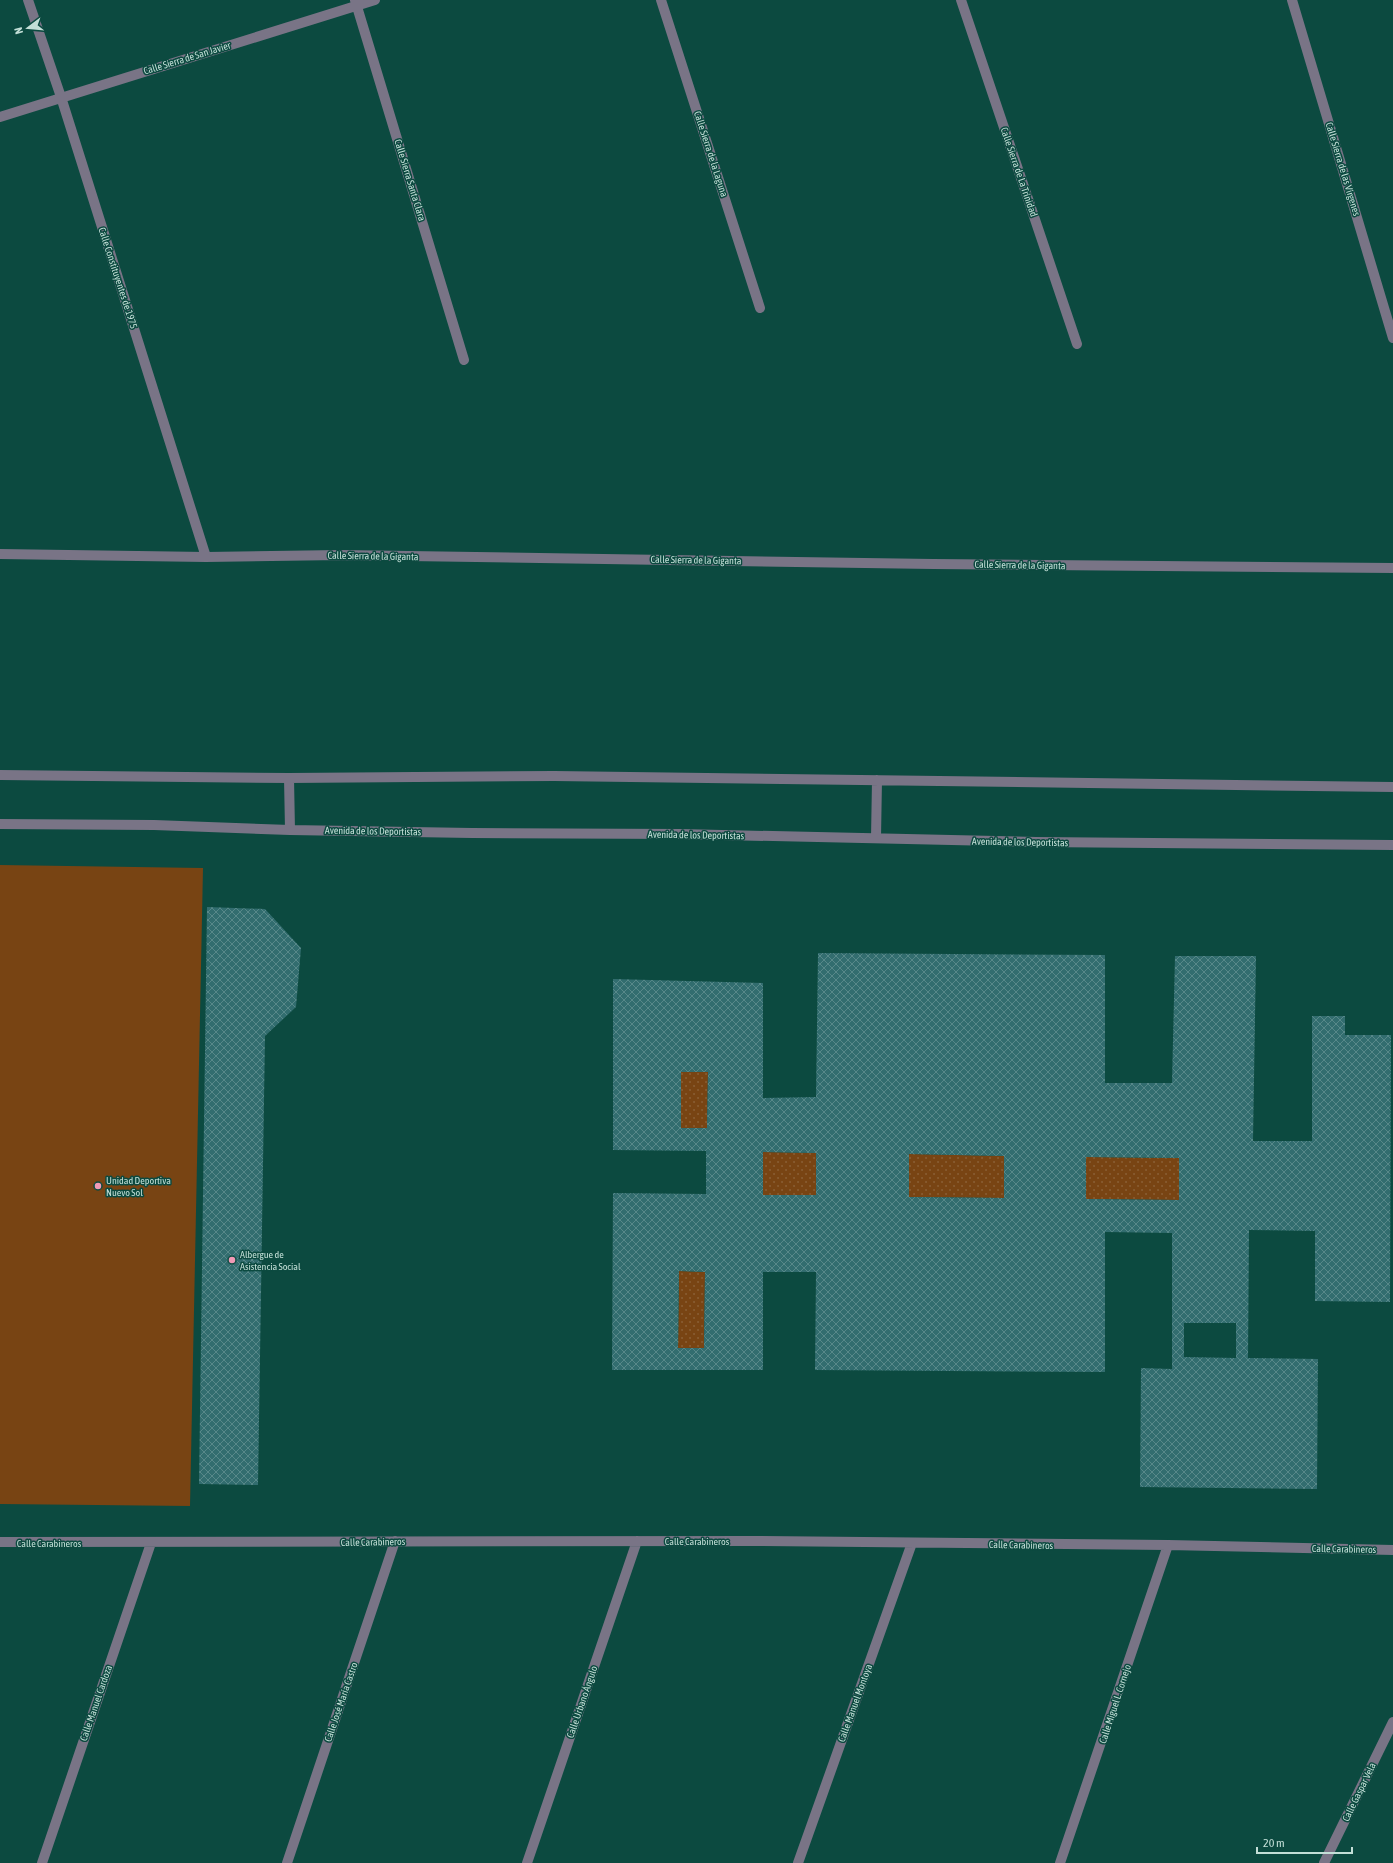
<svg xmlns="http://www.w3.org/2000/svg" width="1393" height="1863" font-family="'Asap Condensed',sans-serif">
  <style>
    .grass { fill: #784413 }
    .garden { fill: url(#garden-dots) }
    .building { fill: url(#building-cross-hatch); fill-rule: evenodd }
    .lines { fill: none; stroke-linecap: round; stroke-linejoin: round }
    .minor { stroke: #797486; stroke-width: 10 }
    .poi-dot { fill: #f09ab6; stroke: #0c4a40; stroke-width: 1.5 }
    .labels { text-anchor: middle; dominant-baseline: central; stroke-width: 3; stroke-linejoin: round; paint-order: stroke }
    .street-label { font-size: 10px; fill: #c3dfd7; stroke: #0c4a40 }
    .poi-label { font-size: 10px; fill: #c3dfd7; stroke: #0c4a40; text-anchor: start }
  </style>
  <defs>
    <pattern id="garden-dots" width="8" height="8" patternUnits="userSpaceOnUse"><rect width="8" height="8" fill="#784413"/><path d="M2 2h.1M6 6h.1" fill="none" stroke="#8a5f35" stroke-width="1.8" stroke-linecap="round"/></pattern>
    <pattern id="building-cross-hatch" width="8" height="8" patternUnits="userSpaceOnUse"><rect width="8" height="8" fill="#326d6f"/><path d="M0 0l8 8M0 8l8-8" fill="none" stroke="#578889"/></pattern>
  </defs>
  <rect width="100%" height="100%" fill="#0c4a40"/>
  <!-- grass -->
  <path class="grass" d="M 0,865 L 203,868 L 190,1506 L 0,1504 Z"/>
  <!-- garden -->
  <path class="garden" d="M 681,1072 L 708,1072 L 707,1128 L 681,1128 Z
    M 763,1152 L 816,1153 L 816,1195 L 763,1195 Z
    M 909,1154 L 1004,1156 L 1004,1198 L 909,1197 Z
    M 1086,1157 L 1179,1158 L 1179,1200 L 1086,1199 Z
    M 679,1271 L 705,1272 L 704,1348 L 678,1348 Z"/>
  <!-- building -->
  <path class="building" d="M 207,907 L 265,909 L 301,948 L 296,1007 L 265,1036 L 258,1485 L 199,1484 Z
    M 818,953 L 1105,955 L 1105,1083 L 1172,1083 L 1175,956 L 1256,956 L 1253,1141 L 1312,1141 L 1312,1016 L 1345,1016 L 1345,1035 L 1391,1035 L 1390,1302 L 1315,1301 L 1315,1231 L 1249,1230 L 1248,1358 L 1318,1359 L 1317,1489 L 1140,1487 L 1141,1368 L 1172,1369 L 1172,1233 L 1105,1232 L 1105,1372 L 815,1370 L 816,1272 L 763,1272 L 763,1370 L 612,1370 L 613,1193 L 706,1194 L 706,1151 L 613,1150 L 613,979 L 763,983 L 763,1098 L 816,1097 ZM 681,1072 L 708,1072 L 707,1128 L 681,1128 ZM 763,1152 L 816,1153 L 816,1195 L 763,1195 ZM 909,1154 L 1004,1156 L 1004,1198 L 909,1197 ZM 1086,1157 L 1179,1158 L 1179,1200 L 1086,1199 ZM 679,1271 L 705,1272 L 704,1348 L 678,1348 ZM 1184,1323 L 1236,1323 L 1236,1358 L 1184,1357 Z"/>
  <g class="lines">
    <!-- minor -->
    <path class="minor" d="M 28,0 L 61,97 L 206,557
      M 355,0 L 464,360
      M 661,0 L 760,308
      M 961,0 L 1077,344
      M 1292,0 L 1393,338
      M 0,117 L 375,0
      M 0,554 L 206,557 L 340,555 L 933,564 L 1393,568
      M 0,775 L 289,778 L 554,776 L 1393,787
      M 289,778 L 290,830
      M 0,824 L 154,825 L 290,830 L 472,833 L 680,834 L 1036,842 L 1393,845
      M 876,838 L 877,780
      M 0,1542 L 760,1541 L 1168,1545 L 1393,1550
      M 42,1863 L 151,1543
      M 287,1863 L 395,1541
      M 527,1863 L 637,1541
      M 798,1863 L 912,1543
      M 1060,1863 L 1168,1545
      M 1324,1863 L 1393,1722"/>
  </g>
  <!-- markers -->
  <g class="poi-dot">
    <circle cx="98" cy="1186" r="4"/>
    <circle cx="232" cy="1260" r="4"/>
  </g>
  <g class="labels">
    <!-- street labels -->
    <g class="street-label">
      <text transform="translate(187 58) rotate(-17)">Calle Sierra de San Javier</text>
      <text transform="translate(711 154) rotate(72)">Calle Sierra de la Laguna</text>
      <text transform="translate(1343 169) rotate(73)">Calle Sierra de las Vírgenes</text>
      <text transform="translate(1019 172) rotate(71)">Calle Sierra de La Trinidad</text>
      <text transform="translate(410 180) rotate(73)">Calle Sierra Santa Clara</text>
      <text transform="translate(118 278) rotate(72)">Calle Constituyentes de 1975</text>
      <text transform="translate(373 556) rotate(1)">Calle Sierra de la Giganta</text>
      <text transform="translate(696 560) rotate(1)">Calle Sierra de la Giganta</text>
      <text transform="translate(1020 565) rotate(1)">Calle Sierra de la Giganta</text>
      <text transform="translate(373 831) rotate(1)">Avenida de los Deportistas</text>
      <text transform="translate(696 835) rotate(1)">Avenida de los Deportistas</text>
      <text transform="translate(1020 842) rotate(1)">Avenida de los Deportistas</text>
      <text x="697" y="1541">Calle Carabineros</text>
      <text transform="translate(373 1542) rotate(-1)">Calle Carabineros</text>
      <text x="49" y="1543">Calle Carabineros</text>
      <text transform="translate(1021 1545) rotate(1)">Calle Carabineros</text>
      <text transform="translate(1344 1549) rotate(1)">Calle Carabineros</text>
      <text transform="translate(341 1702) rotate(-71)">Calle José María Castro</text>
      <text transform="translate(582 1702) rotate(-71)">Calle Urbano Ángulo</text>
      <text transform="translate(96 1703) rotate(-71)">Calle Manuel Cardoza</text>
      <text transform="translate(855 1703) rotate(-70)">Calle Manuel Montoya</text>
      <text transform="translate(1115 1704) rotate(-72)">Calle Miguel L. Cornejo</text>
      <text transform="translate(1359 1792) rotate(-64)">Calle Gaspar Vela</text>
    </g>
    <!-- poi labels -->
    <g class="poi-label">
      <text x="106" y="1180">Unidad Deportiva<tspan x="106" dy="12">Nuevo Sol</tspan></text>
      <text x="240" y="1254">Albergue de<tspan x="240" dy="12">Asistencia Social</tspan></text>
    </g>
  </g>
  <!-- north arrow -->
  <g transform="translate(28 28) rotate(254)" stroke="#0c4a40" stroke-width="3" paint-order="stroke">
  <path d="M0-3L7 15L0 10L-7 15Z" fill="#c3dfd7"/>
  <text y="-6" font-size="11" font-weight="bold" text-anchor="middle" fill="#c3dfd7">N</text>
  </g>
  <!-- scale -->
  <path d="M1257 1847v6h95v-6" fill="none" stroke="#c3dfd7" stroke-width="2"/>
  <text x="1263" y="1847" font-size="12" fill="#c3dfd7" stroke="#0c4a40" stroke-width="3" paint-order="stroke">20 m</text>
</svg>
